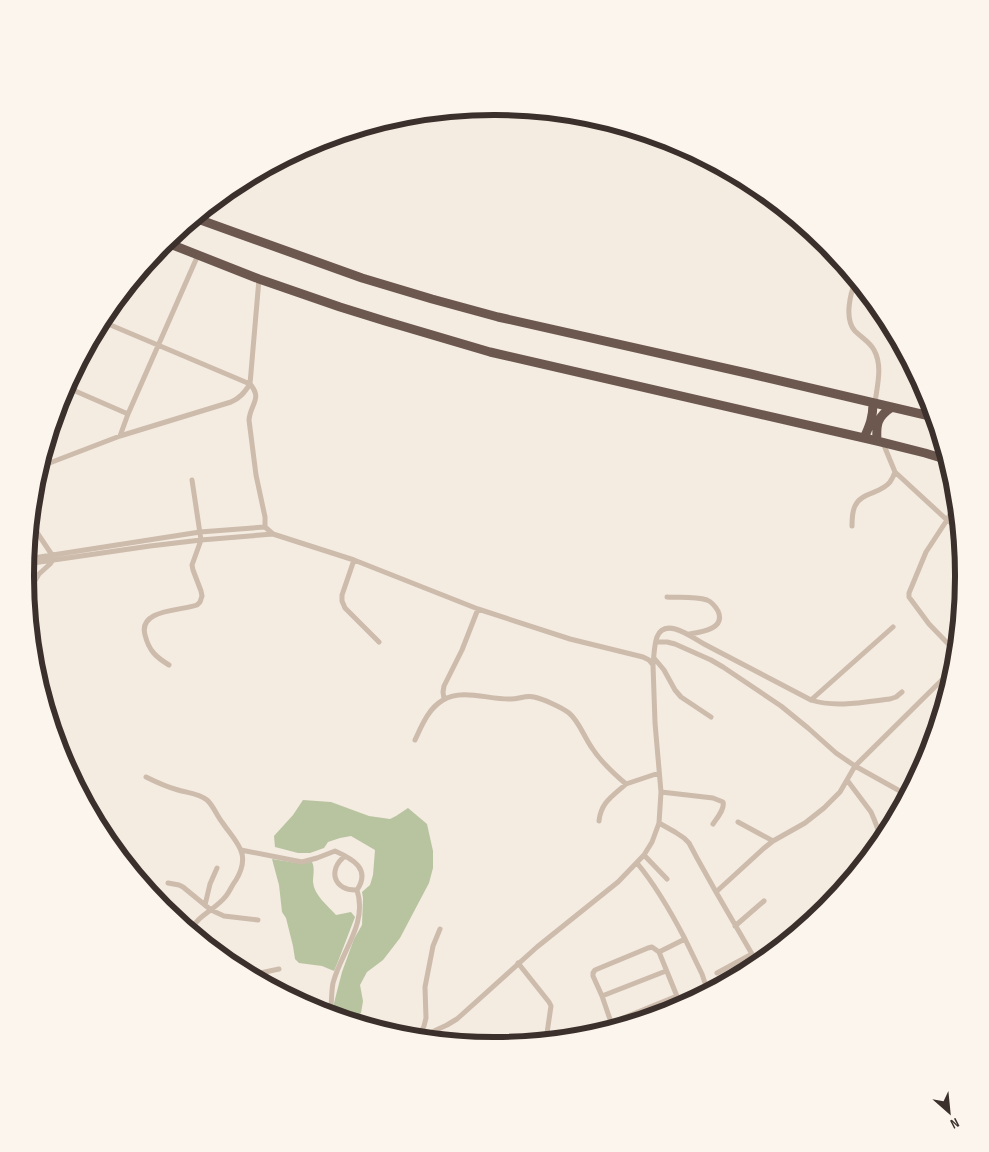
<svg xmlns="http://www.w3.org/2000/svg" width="989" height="1152" font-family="'Sofia Sans Condensed',sans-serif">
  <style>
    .green { fill: #b8c4a0 }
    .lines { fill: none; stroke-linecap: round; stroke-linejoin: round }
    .minor { stroke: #cdbbac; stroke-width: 5 }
    .trunk { stroke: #6c584f; stroke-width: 9 }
    .rim { fill: none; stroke: #3b302b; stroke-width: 6 }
  </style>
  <rect width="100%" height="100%" fill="#f4ebe1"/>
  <!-- green -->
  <path class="green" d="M 303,800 L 331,802 L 369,816 L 390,819 L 396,816 L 408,808 L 427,824 L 433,851 L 433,868 L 429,883 L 400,938 L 383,960 L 367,972 L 360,985 L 363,1001 L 361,1013 L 351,1021 L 334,1016 L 334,1003 L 342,972 L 354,939 L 362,925 L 363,898 L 362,892 L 370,885 L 373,875 L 375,850 L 351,836 L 340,838 L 328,842 L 324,848 L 310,853 L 298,853 L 275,847 L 274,836 L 293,815 Z
    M 272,859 L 297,863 L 312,862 C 315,868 313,875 313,882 C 314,895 327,905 336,915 L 351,912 L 355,917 L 337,964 L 334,971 L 322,966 L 299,963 L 295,959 L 293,946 L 286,918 L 282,912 L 279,885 Z"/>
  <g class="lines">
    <!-- minor -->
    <path class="minor" d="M 856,280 C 850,294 844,319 855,331 C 862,338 870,342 874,350 C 883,366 877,386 875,403
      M 101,321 L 250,384 L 259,279
      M 66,387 L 128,414 L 198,255
      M 120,436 L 128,414
      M 883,443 L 895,472 L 947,520 L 926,552 L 909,593 L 909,597 L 929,624 L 956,652
      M 39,467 L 120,436 L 231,402 C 240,398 244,393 250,384 C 263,399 250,404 249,420 L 256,475 L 265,517 L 265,527 L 273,534
      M 957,502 L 947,520 L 959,529
      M 30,522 L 52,555
      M 852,526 C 852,519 852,512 855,506 C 861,492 881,494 890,482 C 892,479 894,475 895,472
      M 27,559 L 200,532 L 265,527
      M 354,560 L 342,595 L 342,601 L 345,608 L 379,642
      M 26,564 L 150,546 L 201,540 L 273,534 L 354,560 L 478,609 L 570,639 L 643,657 L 649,660 L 653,665 L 655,723 L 661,792 L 659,823 L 652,842 L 644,855 L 618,882 L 537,947 L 457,1019 L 447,1025 L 419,1038
      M 27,594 L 39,574 L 50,564 L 52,561
      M 667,597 C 679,598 694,596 707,600 C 712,602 715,606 718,611 C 726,629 701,632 689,634
      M 28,603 L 29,609 L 28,611
      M 656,642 L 667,642 L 675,644 L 711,660 L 723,667 L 781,706 L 808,728 L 836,753 L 855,766 L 840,792 L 824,808 L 805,823 L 773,841 L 763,849 L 716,892 L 697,858 L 689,843 L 684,838 L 675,832 L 659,823
      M 654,658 L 664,670 L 675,690 L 681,697 L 711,717
      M 169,665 C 156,657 149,651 145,635 C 138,609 181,611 197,605 L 200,602 L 202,596 L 201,591 L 193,570 L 192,565 L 201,540 L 192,480
      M 653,665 C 654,656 654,645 657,637 C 665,616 693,638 704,644 L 811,700 C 835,708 865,702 890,699 L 896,697 L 902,692
      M 444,699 L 443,692 L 444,686 L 462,650 L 478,609
      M 811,700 L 893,627
      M 415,740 C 422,725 428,709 443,700 C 463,688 489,700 511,699 C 519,699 526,695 534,697 C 543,699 561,707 569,713 C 579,721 584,737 592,748 C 601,762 613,773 626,784 L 659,773
      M 146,777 C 156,782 167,787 178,790 C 188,793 198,793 207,800 C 213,805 217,816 222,822 C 236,843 252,853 236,880 C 232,885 230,891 226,896 C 215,910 198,915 190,931
      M 847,780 L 871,812 L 874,819 L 882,840
      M 661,792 L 713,798 L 723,802 C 725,809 717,818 713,824
      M 907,795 L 855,766 L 955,667
      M 599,821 C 601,802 613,796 626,784
      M 738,822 L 773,841
      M 241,850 L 302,862 L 317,858 L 335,851 C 353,859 371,869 357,890
      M 644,855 L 667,879
      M 345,856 C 327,870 334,891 357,890
      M 637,863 C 656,886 671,912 685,939
      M 168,883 L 179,885 L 183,887 L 211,910 L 224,916 L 258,920
      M 716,892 L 752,954 L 759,963
      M 205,905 L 210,884 L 217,868
      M 735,926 L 764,901
      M 518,963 L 549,1002 L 551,1006 L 546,1040
      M 717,973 L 752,954
      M 251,975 L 279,969
      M 602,996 L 666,971
      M 681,1006 L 659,952 L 685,939 L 702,974 L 708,992
      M 330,1014 C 332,1004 331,993 333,983 C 341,952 368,924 357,890
      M 613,1028 L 602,996 L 593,976 L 593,973 L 595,970 L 648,948 L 652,947 L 659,952
      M 418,1038 L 424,1026 L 426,1018 L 425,987 L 433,946 L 440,929
      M 562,1039 L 611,1023 L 677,996"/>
    <!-- trunk -->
    <path class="trunk" d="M 195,218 L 362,278 L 432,299 L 498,317 L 751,374 L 934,417
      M 165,242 L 259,279 L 340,307 L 385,321 L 490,352 L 877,441 L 925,453 L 948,460
      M 864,438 C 870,425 873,417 873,403
      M 877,441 C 876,424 877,417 892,407"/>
  </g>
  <!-- crop -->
  <path d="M0 0H989V1152H0ZM494 115H495A460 460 0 0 1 955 575V577A460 460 0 0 1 495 1037H494A460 460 0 0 1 34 577V575A460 460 0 0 1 494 115Z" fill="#fbf5ee" fill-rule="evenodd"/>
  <path class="rim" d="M494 115H495A460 460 0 0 1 955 575V577A460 460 0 0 1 495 1037H494A460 460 0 0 1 34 577V575A460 460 0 0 1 494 115Z"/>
  <!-- north arrow -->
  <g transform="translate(949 1112) rotate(153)" stroke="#fbf5ee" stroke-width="4" paint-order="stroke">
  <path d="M0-4L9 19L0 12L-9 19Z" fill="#3b302b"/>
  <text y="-8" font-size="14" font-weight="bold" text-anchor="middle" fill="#3b302b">N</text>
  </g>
</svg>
